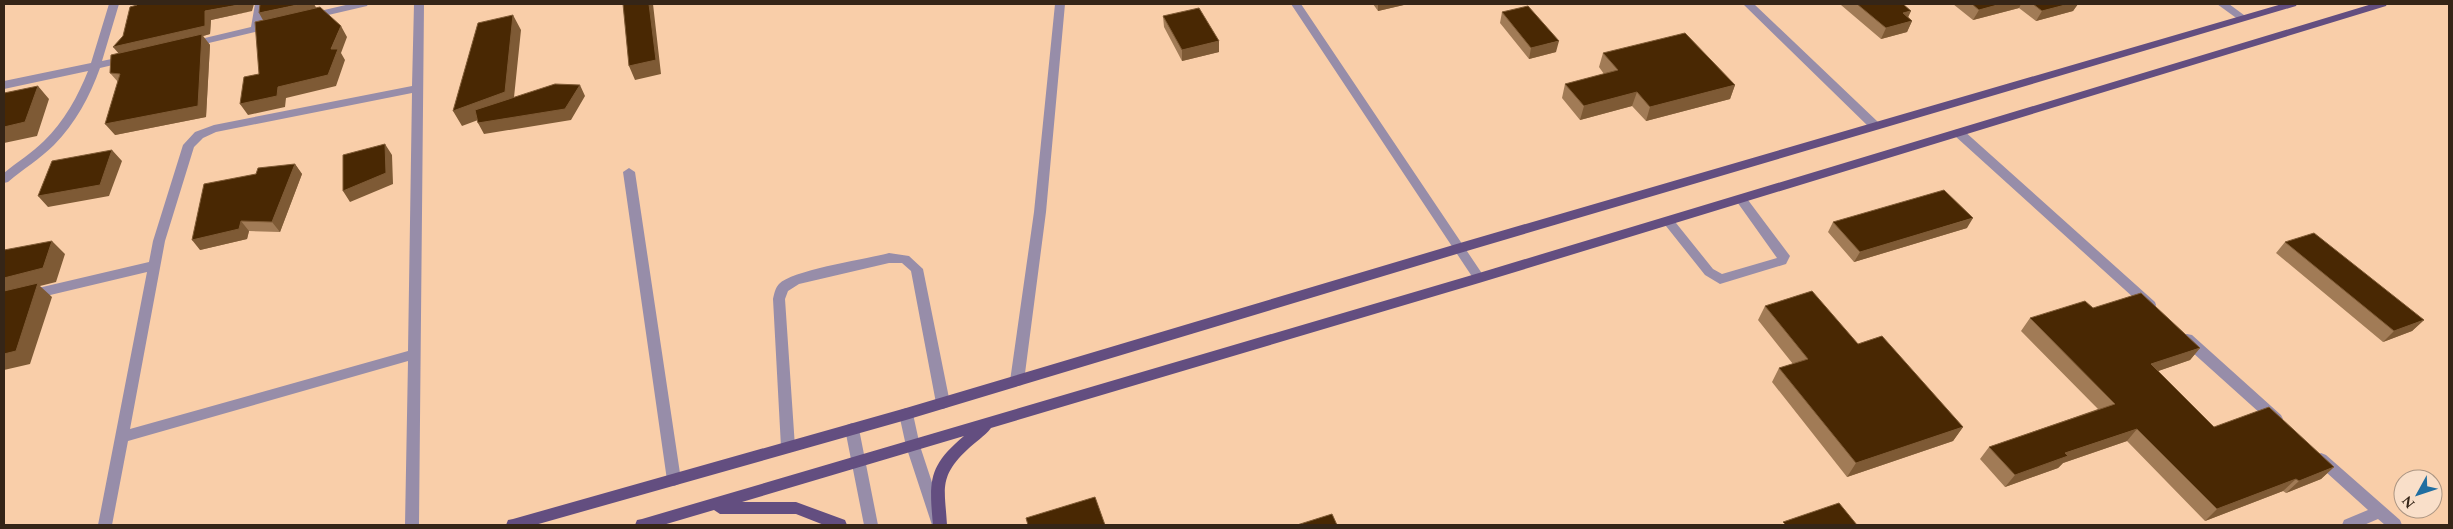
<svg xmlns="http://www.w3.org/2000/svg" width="2453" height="529" font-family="Spectral,serif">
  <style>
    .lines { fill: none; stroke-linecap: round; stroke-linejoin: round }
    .minor { fill: #978da9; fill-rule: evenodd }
    .major { fill: #634e80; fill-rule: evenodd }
    .wall { fill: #a17b56 }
    .shaded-wall { fill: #7e5a35 }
    .building { fill: #492803; stroke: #7e5a35 }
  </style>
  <rect width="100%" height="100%" fill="#f9cea9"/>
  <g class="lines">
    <!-- minor -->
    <path class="minor" d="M 109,4 L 119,4 L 102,61 L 126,56 L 131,59 L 130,61 L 100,68 C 90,96 75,124 54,145 C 40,159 23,169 8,182 L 4,183 L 4,173 C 17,162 32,153 44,141 C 64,122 78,96 88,71 L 4,89 L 4,81 L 91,63 Z
      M 255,4 L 265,4 L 262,24 L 276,23 L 276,27 L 192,47 L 187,44 L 188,42 L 251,27 Z
      M 350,4 L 368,4 L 367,6 L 311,19 L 306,16 L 307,14 Z
      M 414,4 L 424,4 L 419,525 L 405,525 L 408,361 L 128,441 L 112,525 L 98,525 L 147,272 L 4,306 L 4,296 L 149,262 L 153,241 L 183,145 L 195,132 L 214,125 L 412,86 ZM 412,93 L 408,351 L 130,429 L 165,241 L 194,147 L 203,138 L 216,132 Z
      M 1055,4 L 1065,4 L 1046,212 L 1024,381 L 1022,385 L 1017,386 L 1012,385 L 1010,381 L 1034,212 Z
      M 1291,4 L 1301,4 L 1483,275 L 1485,278 L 1483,281 L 1475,281 Z
      M 1743,4 L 1754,4 L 1878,122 L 1880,125 L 1878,128 L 1870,128 Z
      M 2217,4 L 2229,4 L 2248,18 L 2243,21 L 2239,20 Z
      M 1959,129 L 1963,130 L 2155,302 L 2156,305 L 2155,308 L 2145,308 L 1955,136 L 1953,133 L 1955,130 Z
      M 629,168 L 635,172 L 681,480 L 679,484 L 674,486 L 669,484 L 667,480 L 623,172 Z
      M 1741,195 L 1745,196 L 1790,256 L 1786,264 L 1720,284 L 1705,275 L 1662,221 L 1664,218 L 1672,218 L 1713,269 L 1722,274 L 1777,258 L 1735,199 Z
      M 889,253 L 909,256 L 923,269 L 950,403 L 948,407 L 943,409 L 938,407 L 936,403 L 911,271 L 902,263 L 889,263 L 799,284 L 788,291 L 785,299 L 795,447 L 793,451 L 788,453 L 783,451 L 781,447 L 773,299 C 774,295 775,288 779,284 C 792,270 867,259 889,253 Z
      M 2187,334 L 2192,335 L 2281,415 L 2283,419 L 2281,423 L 2276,425 L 2271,423 L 2182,343 L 2180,339 L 2182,335 Z
      M 906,408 L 911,410 L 913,414 L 920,446 L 946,525 L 932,525 L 906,446 L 899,414 L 901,410 Z
      M 852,423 L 857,425 L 859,429 L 878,525 L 864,525 L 845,429 L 847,425 Z
      M 2321,453 L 2326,455 L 2400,520 L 2402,525 L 2385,525 L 2378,519 L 2364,525 L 2342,525 L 2344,520 L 2368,510 L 2316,463 L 2314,459 L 2316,455 Z"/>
    <!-- major -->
    <path class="major" d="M 2282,4 L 2297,4 L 2296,6 L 1460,253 L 906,420 L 535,525 L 506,525 L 508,520 L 513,519 L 906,408 L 1460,243 Z
      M 2372,4 L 2387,4 L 2386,6 L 1479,283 L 991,428 C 985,436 975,442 968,449 C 938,477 945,489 947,525 L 933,525 C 929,481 928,466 964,436 L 742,502 L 796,502 L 845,520 L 847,525 L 824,525 L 796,514 L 720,514 L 714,510 L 663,525 L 635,525 L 637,520 L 642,519 L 1479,273 Z"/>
  </g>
  <!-- wall -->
  <path class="wall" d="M 1373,4 L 1408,4 L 1378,11 Z
    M 1842,4 L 1903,4 L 1908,17 L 1912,21 L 1907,32 L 1881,39 L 1841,5 Z
    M 1953,4 L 2078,4 L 2073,11 L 2036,21 L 2019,8 L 1973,20 Z
    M 252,11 L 211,20 L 210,34 L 203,36 L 210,45 L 206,117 L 115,135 L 118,82 L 110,73 L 118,53 L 123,36 Z
    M 1502,12 L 1556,52 L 1529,59 L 1500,23 Z
    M 1163,16 L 1219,41 L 1219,52 L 1182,61 L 1164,27 Z
    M 1603,53 L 1735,85 L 1730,99 L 1646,121 L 1632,106 L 1580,120 L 1562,98 L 1565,84 L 1604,74 L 1599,67 Z
    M 295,164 L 302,174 L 280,232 L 249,231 L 247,239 L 200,250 L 256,174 Z
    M 1833,222 L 1967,228 L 1854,262 L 1828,232 Z
    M 2285,242 L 2424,320 L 2412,331 L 2383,342 L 2276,253 Z
    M 1765,306 L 1858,344 L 1963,427 L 1953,441 L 1847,477 L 1772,382 L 1779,368 L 1793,364 L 1758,320 Z
    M 2093,308 L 2200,348 L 2190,360 L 2158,371 L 2214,427 L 2334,467 L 2321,479 L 2286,493 L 2283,491 L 2205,521 L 2127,441 L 2063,463 L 2058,468 L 2005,487 L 1980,459 L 1989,447 L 2098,409 L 2021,331 L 2030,318 Z"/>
  <!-- shaded-wall -->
  <path class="shaded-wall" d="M 244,4 L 254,4 L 252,11 L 211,20 L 210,34 L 203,36 L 210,45 L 206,117 L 115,135 L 105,124 L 202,36 L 120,55 L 113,47 L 205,11 Z
    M 302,4 L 314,4 L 317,9 L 264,22 L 259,13 Z
    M 649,4 L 653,4 L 661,74 L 635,80 L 629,66 Z
    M 1384,4 L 1408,4 L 1378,11 L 1378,5 Z
    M 2001,4 L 2021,4 L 2019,8 L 1973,20 L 1979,10 Z
    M 2069,4 L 2078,4 L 2073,11 L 2036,21 L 2042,11 Z
    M 1911,11 L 1906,22 L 1903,13 Z
    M 513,15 L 521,30 L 513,107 L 462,126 L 453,111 Z
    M 1912,21 L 1907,32 L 1881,39 L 1886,28 Z
    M 341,26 L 347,37 L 341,53 L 345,60 L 336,86 L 286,98 L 285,107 L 248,115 L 240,104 L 278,87 L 331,49 Z
    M 1219,41 L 1219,52 L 1182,61 L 1182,50 Z
    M 1559,41 L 1556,52 L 1529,59 L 1531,48 Z
    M 580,85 L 585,96 L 571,120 L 484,134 L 478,123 Z
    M 1735,85 L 1730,99 L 1646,121 L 1650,107 Z
    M 38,86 L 49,99 L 37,136 L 4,143 L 4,127 Z
    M 1637,92 L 1632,106 L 1580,120 L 1584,106 Z
    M 385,144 L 392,155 L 393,184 L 350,202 L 343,191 Z
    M 112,150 L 122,161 L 109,196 L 48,207 L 38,196 Z
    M 295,164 L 302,174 L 280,232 L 272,222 Z
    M 1973,218 L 1967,228 L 1854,262 L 1860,252 Z
    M 241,221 L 249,231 L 247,239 L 200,250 L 192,240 Z
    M 52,241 L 65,254 L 56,282 L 40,286 L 52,297 L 30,364 L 4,370 L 4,278 Z
    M 2424,320 L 2412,331 L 2383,342 L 2394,331 Z
    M 2200,348 L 2190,360 L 2141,377 L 2151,364 Z
    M 1963,427 L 1953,441 L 1847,477 L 1856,463 Z
    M 2137,429 L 2127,441 L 2063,463 L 2058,468 L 2005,487 L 2015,475 L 2065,453 Z
    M 2334,467 L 2321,479 L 2286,493 L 2299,481 Z
    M 2296,479 L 2283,491 L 2205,521 L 2217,509 Z"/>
  <!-- building -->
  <path class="building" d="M 138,4 L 244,4 L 205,11 L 205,26 L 113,47 L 123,36 L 130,7 L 137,5 Z
    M 260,4 L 302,4 L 259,13 Z
    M 623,4 L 649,4 L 656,60 L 629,66 Z
    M 1857,4 L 1903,4 L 1911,11 L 1903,13 L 1912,21 L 1886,28 Z
    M 1972,4 L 2001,4 L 1979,10 Z
    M 2033,4 L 2069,4 L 2042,11 Z
    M 1528,6 L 1559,41 L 1531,48 L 1502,12 Z
    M 320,7 L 341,26 L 331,49 L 338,49 L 328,75 L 278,87 L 277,96 L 240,104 L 244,77 L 259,74 L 255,22 Z
    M 1199,8 L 1219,41 L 1182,50 L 1163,16 Z
    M 513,15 L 505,92 L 453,111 L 478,23 Z
    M 1685,33 L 1735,85 L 1650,107 L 1637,92 L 1584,106 L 1565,84 L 1618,70 L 1603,53 Z
    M 202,34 L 198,106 L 105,124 L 120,74 L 110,73 L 111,55 Z
    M 555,84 L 580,85 L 565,109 L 478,123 L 475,110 Z
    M 38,86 L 25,122 L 4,127 L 4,93 Z
    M 385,144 L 386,173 L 343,191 L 343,155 Z
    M 112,150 L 100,185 L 38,196 L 52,161 Z
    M 295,164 L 272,222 L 241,221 L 239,229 L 192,240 L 204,184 L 256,174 L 258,168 Z
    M 1944,190 L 1973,218 L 1860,252 L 1833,222 Z
    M 2314,233 L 2424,320 L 2394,331 L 2285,242 Z
    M 52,241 L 43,268 L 4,278 L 4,250 Z
    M 38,283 L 16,351 L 4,354 L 4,291 Z
    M 1812,291 L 1858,344 L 1882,336 L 1963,427 L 1856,463 L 1779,368 L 1808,359 L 1765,306 Z
    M 2141,293 L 2200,348 L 2151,364 L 2214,427 L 2269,407 L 2334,467 L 2299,481 L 2296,479 L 2217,509 L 2137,429 L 2065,453 L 2068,456 L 2015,475 L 1989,447 L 2115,404 L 2030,318 L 2085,301 L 2093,308 Z
    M 1095,497 L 1105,525 L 1028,525 L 1026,518 Z
    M 1839,503 L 1857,525 L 1786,525 L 1783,522 Z
    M 1332,514 L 1337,525 L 1297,525 Z"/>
  <!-- border -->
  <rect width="2453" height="529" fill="none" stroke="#352517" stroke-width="10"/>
  <!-- north arrow -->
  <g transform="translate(2418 494) rotate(230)"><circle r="24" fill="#f9dfc9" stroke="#ab9582"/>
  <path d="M0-4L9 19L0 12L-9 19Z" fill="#206ea1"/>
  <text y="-8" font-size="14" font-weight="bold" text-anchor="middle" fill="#352517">N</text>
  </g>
</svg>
